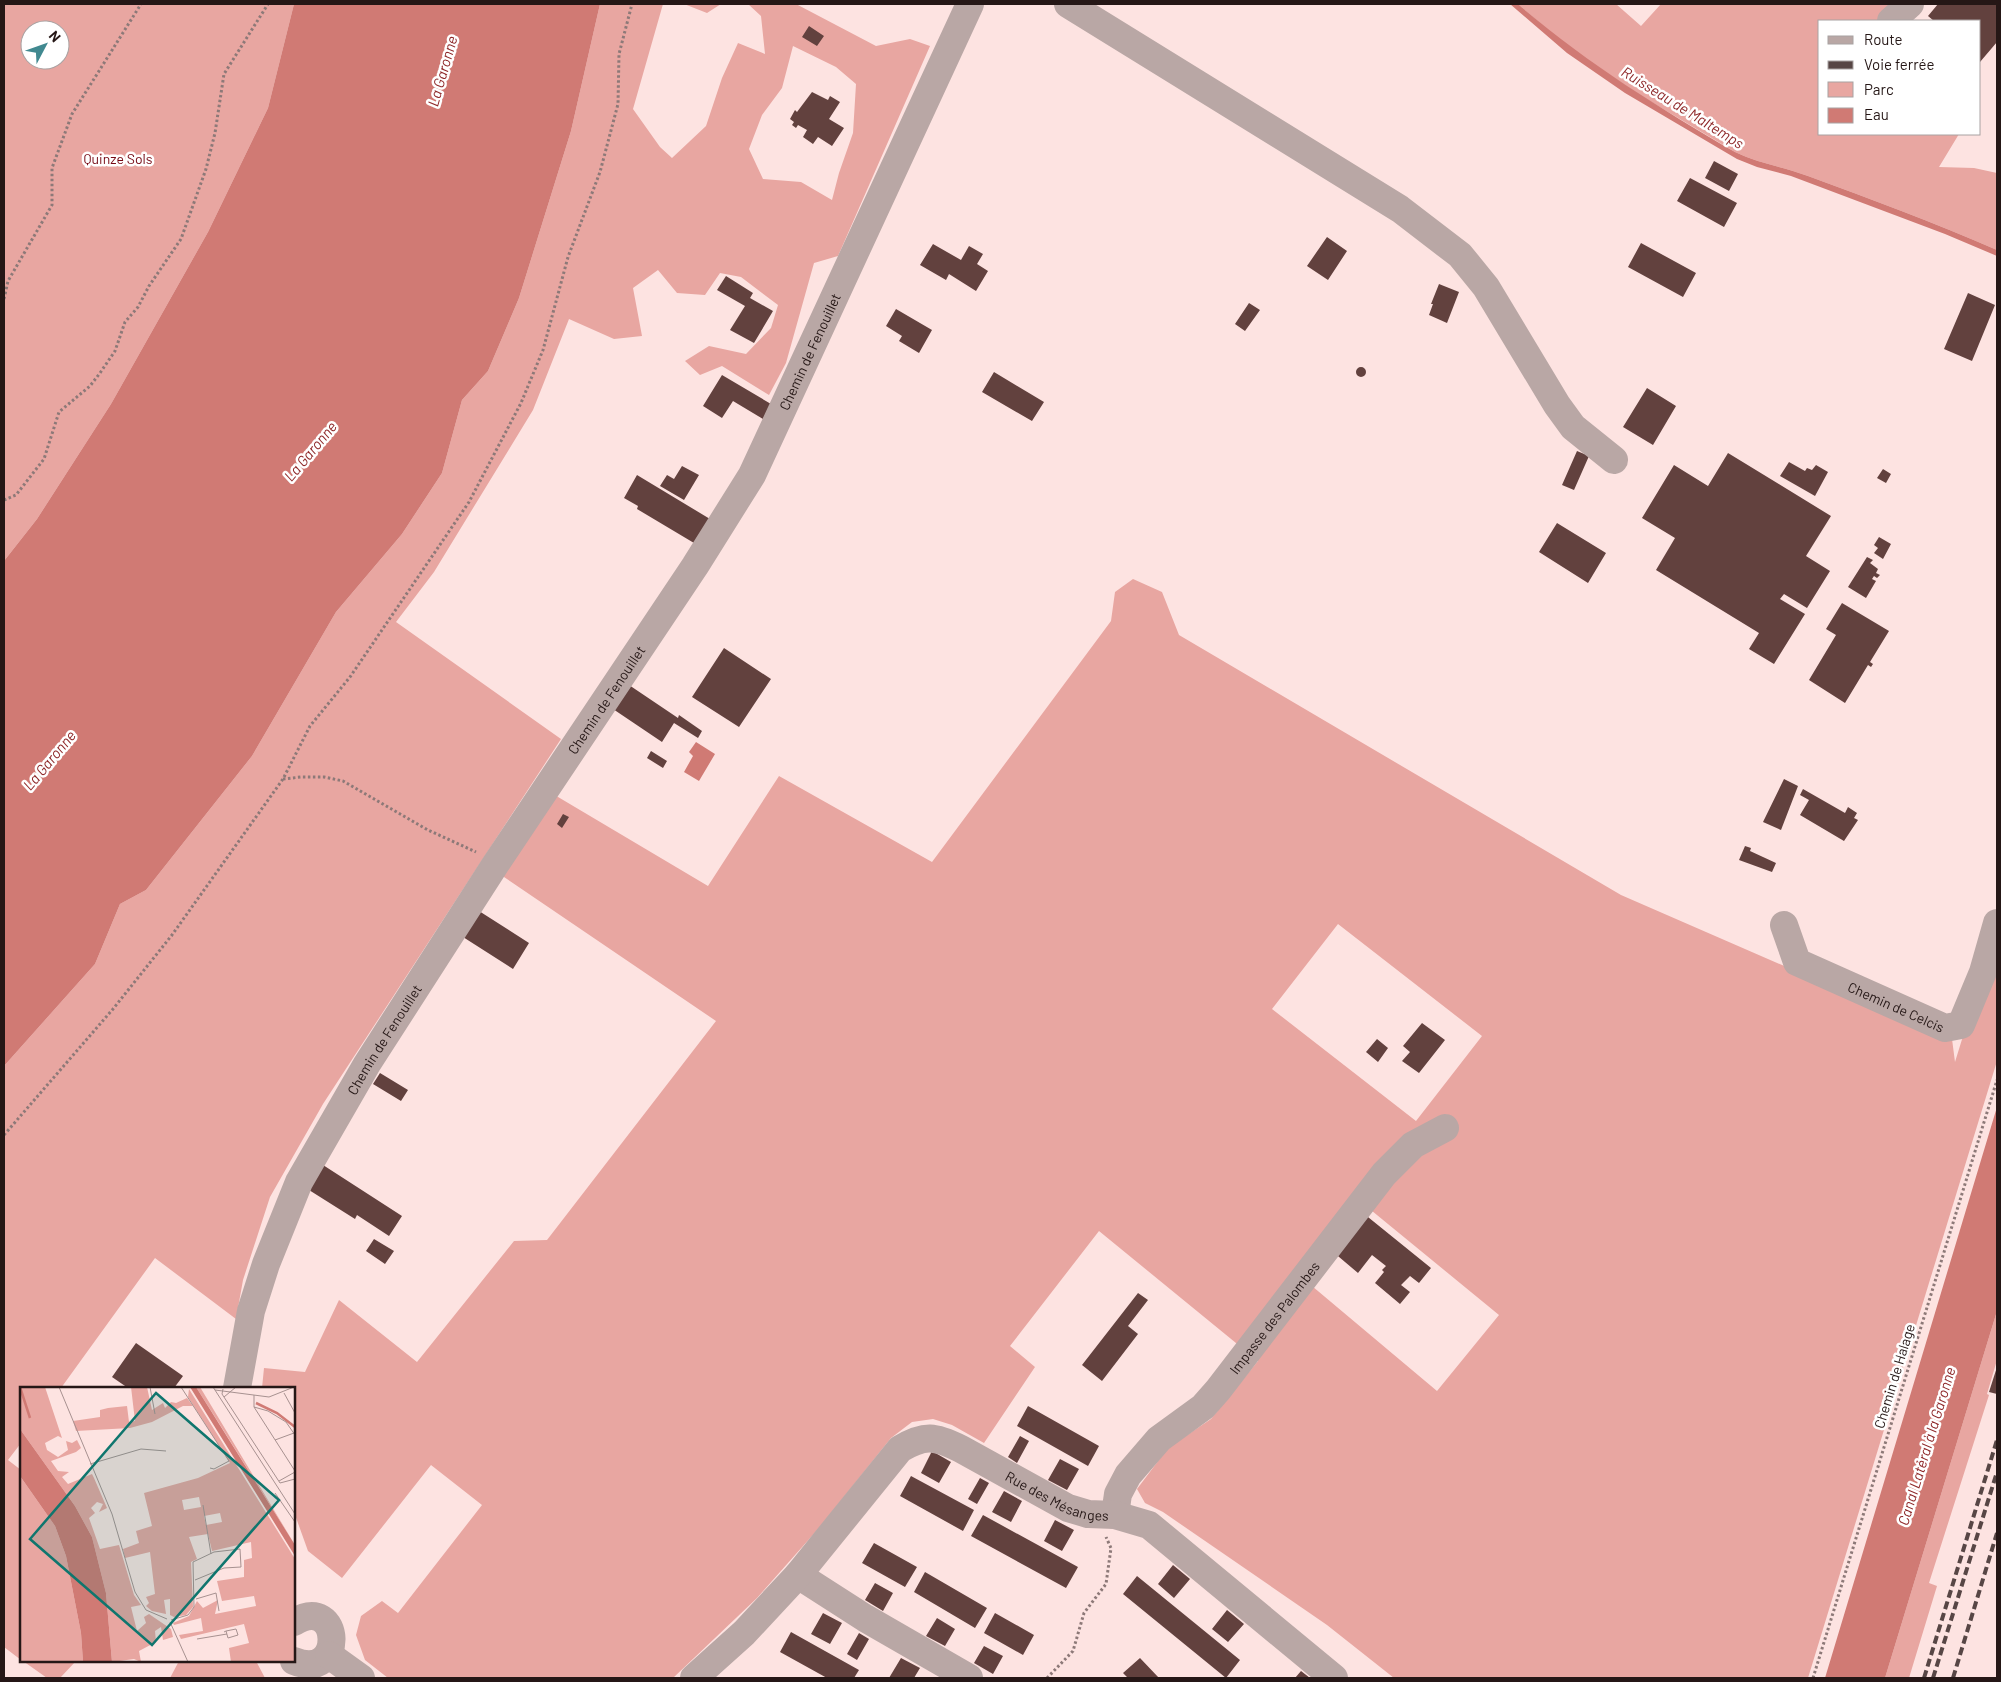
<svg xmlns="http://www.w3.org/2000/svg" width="2001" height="1682" font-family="Barlow,sans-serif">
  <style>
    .green { fill: #e8a6a1; fill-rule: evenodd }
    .water { fill: #d07a74 }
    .building { fill: #62413e }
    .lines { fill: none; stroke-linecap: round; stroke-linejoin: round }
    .path { stroke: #8d7978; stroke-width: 3; stroke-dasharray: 2.5 2.5; stroke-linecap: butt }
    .minor { stroke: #b9a7a5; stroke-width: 28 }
    .rail { stroke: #574645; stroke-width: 4; stroke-dasharray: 8 4; stroke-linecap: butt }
    .labels { text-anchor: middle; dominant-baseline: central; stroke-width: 5; stroke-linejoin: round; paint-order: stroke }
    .park-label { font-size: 14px; fill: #750813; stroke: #fff }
    .street-label { font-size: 14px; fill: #251716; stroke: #fff }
    .water-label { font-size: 15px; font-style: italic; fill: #8e2728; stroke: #fff }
    .inset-river { fill: none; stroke: #d07a74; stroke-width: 2.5 }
    .inset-road { fill: none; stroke: #a79190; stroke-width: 1 }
    .view { fill: #0f766e; fill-opacity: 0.15; stroke: #0f766e; stroke-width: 2.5 }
    .inset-edge { fill: none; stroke: #251716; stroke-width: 2.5 }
  </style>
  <rect width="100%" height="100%" fill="#fde3e1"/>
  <!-- green -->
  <path class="green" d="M 4,4 L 294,4 L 268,108 L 208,232 L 111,404 L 37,519 L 4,561 ZM 30,30 L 60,30 L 60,60 L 30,60 Z
    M 600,4 L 663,4 L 633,109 L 660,147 L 672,158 L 706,126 L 722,78 L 738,43 L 765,54 L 761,16 L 748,4 L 796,4 L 876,46 L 910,39 L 930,46 L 838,256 L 814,263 L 786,363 L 769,395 L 722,366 L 700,375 L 685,361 L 709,346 L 746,354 L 771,328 L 778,305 L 741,277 L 720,273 L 705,295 L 677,293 L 658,270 L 633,288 L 642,336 L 614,339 L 569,319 L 533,410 L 434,572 L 396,622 L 561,739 L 323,1104 L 270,1197 L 243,1280 L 236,1319 L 155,1258 L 61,1388 L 21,1388 L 21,1443 L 8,1460 L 21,1470 L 21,1660 L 4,1647 L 4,1066 L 95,964 L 120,904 L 146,890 L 252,756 L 336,612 L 402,534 L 442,473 L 462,400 L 488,371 L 519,298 L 571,131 ZM 793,46 L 836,67 L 856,84 L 853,133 L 839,173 L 832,200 L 801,182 L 763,179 L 749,149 L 762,115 L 782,88 Z
    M 684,4 L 721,4 L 707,13 Z
    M 1518,4 L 1616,4 L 1641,26 L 1661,4 L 1896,4 L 1887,21 L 1820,21 L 1820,134 L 1959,134 L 1939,167 L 1974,168 L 1997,173 L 1997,250 C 1935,223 1871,199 1808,176 C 1783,167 1758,163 1735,152 L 1638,94 L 1580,55 L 1549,31 Z
    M 1133,579 L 1162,592 L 1179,635 L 1621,895 L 1952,1039 L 1955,1062 L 1972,1007 L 1997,962 L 1997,1061 L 1808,1678 L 1394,1678 L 1327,1625 L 1163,1512 L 1145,1503 L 1137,1489 L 1168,1448 L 1211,1419 L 1258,1361 L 1099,1231 L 1010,1346 L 1035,1367 L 984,1443 L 952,1425 L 933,1419 L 912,1422 L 891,1438 L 819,1528 L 757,1598 L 673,1678 L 388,1678 L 365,1660 L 356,1635 L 361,1616 L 382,1601 L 398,1613 L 482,1505 L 431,1465 L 342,1578 L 308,1551 L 294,1512 L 294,1388 L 262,1388 L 264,1368 L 305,1372 L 339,1300 L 417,1362 L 514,1241 L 547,1240 L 716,1021 L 501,875 L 553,794 L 708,886 L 779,776 L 932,862 L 1111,621 L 1115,592 ZM 1338,924 L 1482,1036 L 1416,1121 L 1272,1009 ZM 1366,1206 L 1499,1315 L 1437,1391 L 1306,1281 Z
    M 1997,1311 L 1997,1360 L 1987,1394 L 1989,1395 L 1929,1583 L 1937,1586 L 1909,1678 L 1885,1678 Z
    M 23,1661 L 76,1661 L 60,1678 L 47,1678 Z
    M 179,1661 L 256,1661 L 265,1678 L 170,1678 Z"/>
  <!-- water -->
  <path class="water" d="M 294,4 L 600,4 L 571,131 L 519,298 L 488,371 L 462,400 L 442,473 L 402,534 L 336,612 L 252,756 L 146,890 L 120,904 L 95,964 L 4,1066 L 4,561 L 37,519 L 111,404 L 208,232 L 268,108 Z
    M 1510,4 L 1518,4 C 1585,62 1658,107 1735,152 C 1758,163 1783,167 1808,176 C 1871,199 1935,223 1997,250 L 1997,256 L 1945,234 L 1791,176 L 1757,167 L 1737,159 L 1625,93 L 1567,53 Z
    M 696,742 L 715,754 L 699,781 L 684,772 L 693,756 L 689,752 Z
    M 1997,1107 L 1997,1311 L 1885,1678 L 1825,1678 Z"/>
  <!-- building -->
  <path class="building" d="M 1938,4 L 1997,4 L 1997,42 L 1980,62 L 1980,21 L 1934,21 L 1928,16 Z
    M 809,26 L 824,36 L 817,46 L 802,37 Z
    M 812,92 L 828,100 L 830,96 L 840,102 L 829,119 L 844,128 L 832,146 L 818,137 L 813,144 L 803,137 L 807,130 L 798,125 L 796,128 L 792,125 L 794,122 L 790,119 L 795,110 L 797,112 Z
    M 1714,161 L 1738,174 L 1729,191 L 1705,178 Z
    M 1690,178 L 1737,203 L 1724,227 L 1677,201 Z
    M 1327,237 L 1347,251 L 1328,280 L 1307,266 Z
    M 1641,243 L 1696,273 L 1683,297 L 1628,267 Z
    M 933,244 L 961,260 L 969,246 L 983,254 L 977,264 L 988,271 L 976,291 L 949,274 L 946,280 L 920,265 Z
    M 726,276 L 753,293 L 750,298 L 773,311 L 754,343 L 730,330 L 745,306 L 717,290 Z
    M 1439,284 L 1459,292 L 1447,323 L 1429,315 L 1433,304 L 1431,304 Z
    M 1968,293 L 1995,305 L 1972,361 L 1944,349 Z
    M 1249,303 L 1260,310 L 1245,331 L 1235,324 Z
    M 896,309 L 932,330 L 919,353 L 899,341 L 902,336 L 886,326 Z
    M1356 372a5 5 0 1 1 10 0a5 5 0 1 1-10 0Z
    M 994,372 L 1044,402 L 1032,421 L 982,392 Z
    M 722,375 L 771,404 L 763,419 L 733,401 L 722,418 L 703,406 Z
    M 1647,388 L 1676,406 L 1653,445 L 1623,427 Z
    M 1577,451 L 1589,456 L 1574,490 L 1562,485 Z
    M 1728,453 L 1831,516 L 1806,556 L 1830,571 L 1807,608 L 1784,594 L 1780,599 L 1805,614 L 1774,664 L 1749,649 L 1759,633 L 1656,570 L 1675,538 L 1642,518 L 1674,465 L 1708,486 Z
    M 1789,462 L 1805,471 L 1807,468 L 1812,470 L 1816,465 L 1828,472 L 1815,496 L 1780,476 Z
    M 682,466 L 699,475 L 684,500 L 660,486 L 667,475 L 674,479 Z
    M 1883,469 L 1891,474 L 1886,483 L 1877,478 Z
    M 637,475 L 710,519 L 694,543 L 637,509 L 638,506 L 624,498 Z
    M 1557,523 L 1606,553 L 1588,583 L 1539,552 Z
    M 1879,537 L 1891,544 L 1883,559 L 1874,553 L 1878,548 L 1874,545 Z
    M 1867,557 L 1873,560 L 1870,563 L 1878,569 L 1876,573 L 1880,575 L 1877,578 L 1874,576 L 1872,579 L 1876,581 L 1866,598 L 1848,587 Z
    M 1842,603 L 1889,631 L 1870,662 L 1873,664 L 1871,667 L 1868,665 L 1845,703 L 1809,680 L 1836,635 L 1826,629 Z
    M 724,648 L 771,679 L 739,727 L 692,697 Z
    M 629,685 L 678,718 L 679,715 L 702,731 L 698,738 L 674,723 L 662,742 L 613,709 Z
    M 651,751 L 667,761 L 663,768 L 647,758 Z
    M 1784,779 L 1798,786 L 1781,830 L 1763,822 Z
    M 1803,789 L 1845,813 L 1848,807 L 1857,813 L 1854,818 L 1858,820 L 1844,841 L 1800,815 L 1809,800 L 1800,795 Z
    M 563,814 L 569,817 L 562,828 L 557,824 Z
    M 1745,846 L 1751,848 L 1750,851 L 1776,863 L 1772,872 L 1739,860 Z
    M 479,911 L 529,943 L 513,969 L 463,937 Z
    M 1422,1023 L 1445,1040 L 1419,1073 L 1402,1061 L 1410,1052 L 1403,1046 Z
    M 1377,1039 L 1388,1048 L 1378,1062 L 1366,1052 Z
    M 380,1073 L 408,1090 L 401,1101 L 373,1084 Z
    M 323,1165 L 402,1216 L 389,1236 L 357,1215 L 355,1219 L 309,1190 Z
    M 1363,1213 L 1431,1268 L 1419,1283 L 1410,1276 L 1401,1285 L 1410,1292 L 1400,1304 L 1375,1283 L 1384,1272 L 1382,1270 L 1386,1266 L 1372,1255 L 1358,1273 L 1332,1251 Z
    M 374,1239 L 394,1251 L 385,1264 L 366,1251 Z
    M 1138,1293 L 1148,1300 L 1128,1326 L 1138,1334 L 1102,1381 L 1082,1365 Z
    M 136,1343 L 183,1376 L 174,1388 L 128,1388 L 112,1377 Z
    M 1997,1367 L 1997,1394 L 1989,1392 Z
    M 1028,1406 L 1099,1446 L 1088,1466 L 1017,1426 Z
    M 1020,1436 L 1029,1441 L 1017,1463 L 1008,1457 Z
    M 932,1451 L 951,1462 L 939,1483 L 921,1473 Z
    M 1060,1459 L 1079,1469 L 1067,1490 L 1048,1480 Z
    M 911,1476 L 974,1510 L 963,1531 L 900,1496 Z
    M 980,1478 L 989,1483 L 977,1504 L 968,1499 Z
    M 1004,1491 L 1022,1501 L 1011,1522 L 992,1512 Z
    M 983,1515 L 1078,1567 L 1066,1588 L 971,1536 Z
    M 1055,1520 L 1074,1530 L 1062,1551 L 1044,1541 Z
    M 874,1543 L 917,1567 L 905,1587 L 862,1563 Z
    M 1173,1565 L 1190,1579 L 1174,1598 L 1158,1584 Z
    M 925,1572 L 987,1608 L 975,1628 L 914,1592 Z
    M 1137,1576 L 1240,1660 L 1226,1678 L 1123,1594 Z
    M 875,1583 L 893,1593 L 883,1611 L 865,1600 Z
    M 1227,1610 L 1244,1624 L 1228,1642 L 1212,1629 Z
    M 823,1613 L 842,1623 L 830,1644 L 811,1634 Z
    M 995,1613 L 1034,1635 L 1023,1655 L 984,1633 Z
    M 937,1618 L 955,1629 L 945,1646 L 926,1636 Z
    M 791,1632 L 859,1670 L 854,1678 L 827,1678 L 780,1652 Z
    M 859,1633 L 869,1639 L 857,1660 L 847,1654 Z
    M 984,1646 L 1003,1656 L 993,1674 L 974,1663 Z
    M 901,1658 L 920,1668 L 914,1678 L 889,1678 Z
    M 1140,1658 L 1159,1678 L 1128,1678 L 1123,1673 Z
    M 1301,1671 L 1310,1678 L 1295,1678 Z"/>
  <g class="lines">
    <!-- path -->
    <path class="path" d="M 4,299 L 8,281 L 52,205 L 52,168 L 72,114 L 141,4
      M 4,500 L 16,495 L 44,459 L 59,412 L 90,386 L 100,373 L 115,351 L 125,322 L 138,307 L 149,286 L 181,239 L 206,169 L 215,133 L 224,74 L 268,4
      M 283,779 L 301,777 L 324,777 L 343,781 L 428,830 L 476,852
      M 4,1135 L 113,1009 L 172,935 L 283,779 L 310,726 L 350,677 L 469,502 L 521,403 L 543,350 L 568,257 L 600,172 L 618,104 L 619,54 L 632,4
      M 1047,1678 L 1073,1651 L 1084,1613 L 1106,1584 L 1111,1548 L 1106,1537
      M 1813,1678 L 1997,1080"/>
    <!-- minor -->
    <g class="minor">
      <path d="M 1068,4 L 1400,209 L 1460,255 L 1486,287 L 1557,405 L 1573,427 L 1614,460"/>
      <path d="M 1891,21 L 1910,4"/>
      <path id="s1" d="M 1784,925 L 1797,962 L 1945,1028 L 1961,1025 L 1983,972 L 1997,923"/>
      <path id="s2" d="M 237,1388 L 251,1311 L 266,1264 L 299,1182 L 367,1064 L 495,865 L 695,566 L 752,475 L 970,4"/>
      <path id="s3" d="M 1115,1515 L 1118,1494 L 1128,1475 L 1159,1439 L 1203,1407 L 1218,1390 L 1384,1174 L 1413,1145 L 1445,1128"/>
      <path d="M 798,1575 L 865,1618 L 969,1678"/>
      <path d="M 294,1622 C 342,1593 346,1682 294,1661"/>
      <path d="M 329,1655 L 361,1678"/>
      <path id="s4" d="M 694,1678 L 744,1633 L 798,1575 L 900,1449 C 925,1434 935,1436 961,1449 L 1068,1508 L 1088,1514 L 1115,1515 L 1149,1525 L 1334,1678"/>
    </g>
    <!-- rail -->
    <path class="rail" d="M 1924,1678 L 1997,1440
      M 1933,1678 L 1997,1472
      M 1953,1678 L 1997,1533"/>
  </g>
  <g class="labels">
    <!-- park labels -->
    <g class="park-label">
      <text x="118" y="158">Quinze Sols</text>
    </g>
    <!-- street labels -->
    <g class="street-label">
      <text stroke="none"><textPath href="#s2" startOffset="1192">Chemin de Fenouillet</textPath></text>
      <text stroke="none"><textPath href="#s2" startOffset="788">Chemin de Fenouillet</textPath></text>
      <text stroke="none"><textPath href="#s1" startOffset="148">Chemin de Celcis</textPath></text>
      <text stroke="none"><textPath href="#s2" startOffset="382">Chemin de Fenouillet</textPath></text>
      <text stroke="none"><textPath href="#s3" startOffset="259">Impasse des Palombes</textPath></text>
      <text transform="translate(1894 1376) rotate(-73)">Chemin de Halage</text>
      <text stroke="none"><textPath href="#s4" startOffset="482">Rue des Mésanges</textPath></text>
    </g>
    <!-- water labels -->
    <g class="water-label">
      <text transform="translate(442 71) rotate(-74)">La Garonne</text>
      <text transform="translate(1683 107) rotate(32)">Ruisseau de Maltemps</text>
      <text transform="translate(310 451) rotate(-50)">La Garonne</text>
      <text transform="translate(49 760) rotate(-50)">La Garonne</text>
      <text transform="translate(1926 1446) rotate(-73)">Canal Latéral à la Garonne</text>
    </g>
  </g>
  <!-- overview -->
  <g transform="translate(20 1387)">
    <rect width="275" height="275" fill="#fde3e1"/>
    <path d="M 0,0 L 25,0 L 42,51 L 38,49 L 25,56 L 27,63 L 38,70 L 48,63 L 46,54 L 52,56 L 57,53 L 61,61 L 56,65 L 31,74 L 38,84 L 49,85 L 42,90 L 48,97 L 72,87 L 74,91 L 87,121 L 79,125 L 83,117 L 77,115 L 71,121 L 75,126 L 69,131 L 80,162 L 99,158 L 114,208 L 121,218 L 111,220 L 117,244 L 126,236 L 124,230 L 129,227 L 151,242 L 153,250 L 143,253 L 141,240 L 135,244 L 136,255 L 119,264 L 121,275 L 114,272 L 92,275 L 86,206 L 72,150 L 55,119 L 0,42 ZM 111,0 L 127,0 L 132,23 L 143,16 L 145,21 L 151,15 L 156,16 L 167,11 L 173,19 L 163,19 L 132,35 L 110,41 L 56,44 L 53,34 L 80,30 L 80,23 L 88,21 L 107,19 L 109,35 L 115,34 ZM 176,0 L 180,0 L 275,158 L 202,41 ZM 169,2 L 275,172 L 275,275 L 211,275 L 209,261 L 229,256 L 224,237 L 161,252 L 159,248 L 183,244 L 181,231 L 154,238 L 153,236 L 169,229 L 177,214 L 183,221 L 198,213 L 195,227 L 236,219 L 234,209 L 202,214 L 197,194 L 224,190 L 224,173 L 232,171 L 231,155 L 192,164 L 188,147 L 169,150 L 177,172 L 171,175 L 173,220 L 166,228 L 154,230 L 150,228 L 150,212 L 144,213 L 146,227 L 132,224 L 126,219 L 129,216 L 126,210 L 135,207 L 130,165 L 105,171 L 103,162 L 119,156 L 116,144 L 132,139 L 124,106 L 178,91 L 210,76 L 168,10 ZM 179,110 L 181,120 L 164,123 L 162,113 ZM 200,126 L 202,135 L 186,138 L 184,129 ZM 0,89 L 35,139 L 46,169 L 61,246 L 63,275 L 0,275 Z" fill="#e8a6a1" fill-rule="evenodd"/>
    <path d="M 170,0 L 176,0 L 275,158 L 275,169 ZM 0,42 L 55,119 L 72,150 L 86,206 L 92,275 L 63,275 L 61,246 L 46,169 L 35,139 L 0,89 Z" fill="#d07a74"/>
    <path class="inset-river" d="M 0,0 L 10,31M 236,16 L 257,26 L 275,40"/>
    <path class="inset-road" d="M 39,0 L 92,127 L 115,205 L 126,223 L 147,232M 130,0 L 135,27M 161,0 L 209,74 L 194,82 L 190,81M 193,0 L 275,127M 203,2 L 202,7 L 260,96M 195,3 L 249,10 L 274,0M 264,6 L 275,26M 234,8 L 234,20 L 275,84M 204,10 L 216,0M 234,20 L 248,24 L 266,35 L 275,48M 255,53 L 274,46M 70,77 L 121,62 L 146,64M 259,94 L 275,85M 260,96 L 275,92M 255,106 L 275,135M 183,118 L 191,167M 176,212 L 196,206 L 199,224M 151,233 L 168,228 L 174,220 L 173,175 L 194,165 L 220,162 L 221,180 L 204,181 L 175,193M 150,235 L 168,275M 204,245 L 206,244 L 216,242 L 218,248 L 208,251 L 206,244M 177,252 L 207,247"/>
    <path class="view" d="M 136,6 L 259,113 L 132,258 L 10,152 Z"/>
    <rect width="275" height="275" class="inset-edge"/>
  </g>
  <!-- border -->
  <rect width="2001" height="1682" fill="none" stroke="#251716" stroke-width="10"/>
  <!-- legend -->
  <rect x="1818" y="20" width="162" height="115" fill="#ffffff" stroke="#a8a2a2"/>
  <rect x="1828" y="36" width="25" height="8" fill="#b9a7a5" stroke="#a8a2a2"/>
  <text x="1864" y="45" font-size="15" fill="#251716">Route</text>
  <rect x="1828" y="61" width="25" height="8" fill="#574645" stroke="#a8a2a2"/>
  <text x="1864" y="70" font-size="15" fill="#251716">Voie ferrée</text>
  <rect x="1828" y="82" width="25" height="15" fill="#e8a6a1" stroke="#a8a2a2"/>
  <text x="1864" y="95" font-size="15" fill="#251716">Parc</text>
  <rect x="1828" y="108" width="25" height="15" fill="#d07a74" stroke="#a8a2a2"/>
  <text x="1864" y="120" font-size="15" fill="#251716">Eau</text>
  <!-- north arrow -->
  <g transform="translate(45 45) rotate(49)"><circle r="24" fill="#ffffff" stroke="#a8a2a2"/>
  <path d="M0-4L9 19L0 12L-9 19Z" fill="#418990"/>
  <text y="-8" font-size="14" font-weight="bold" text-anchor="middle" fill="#251716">N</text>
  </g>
</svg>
